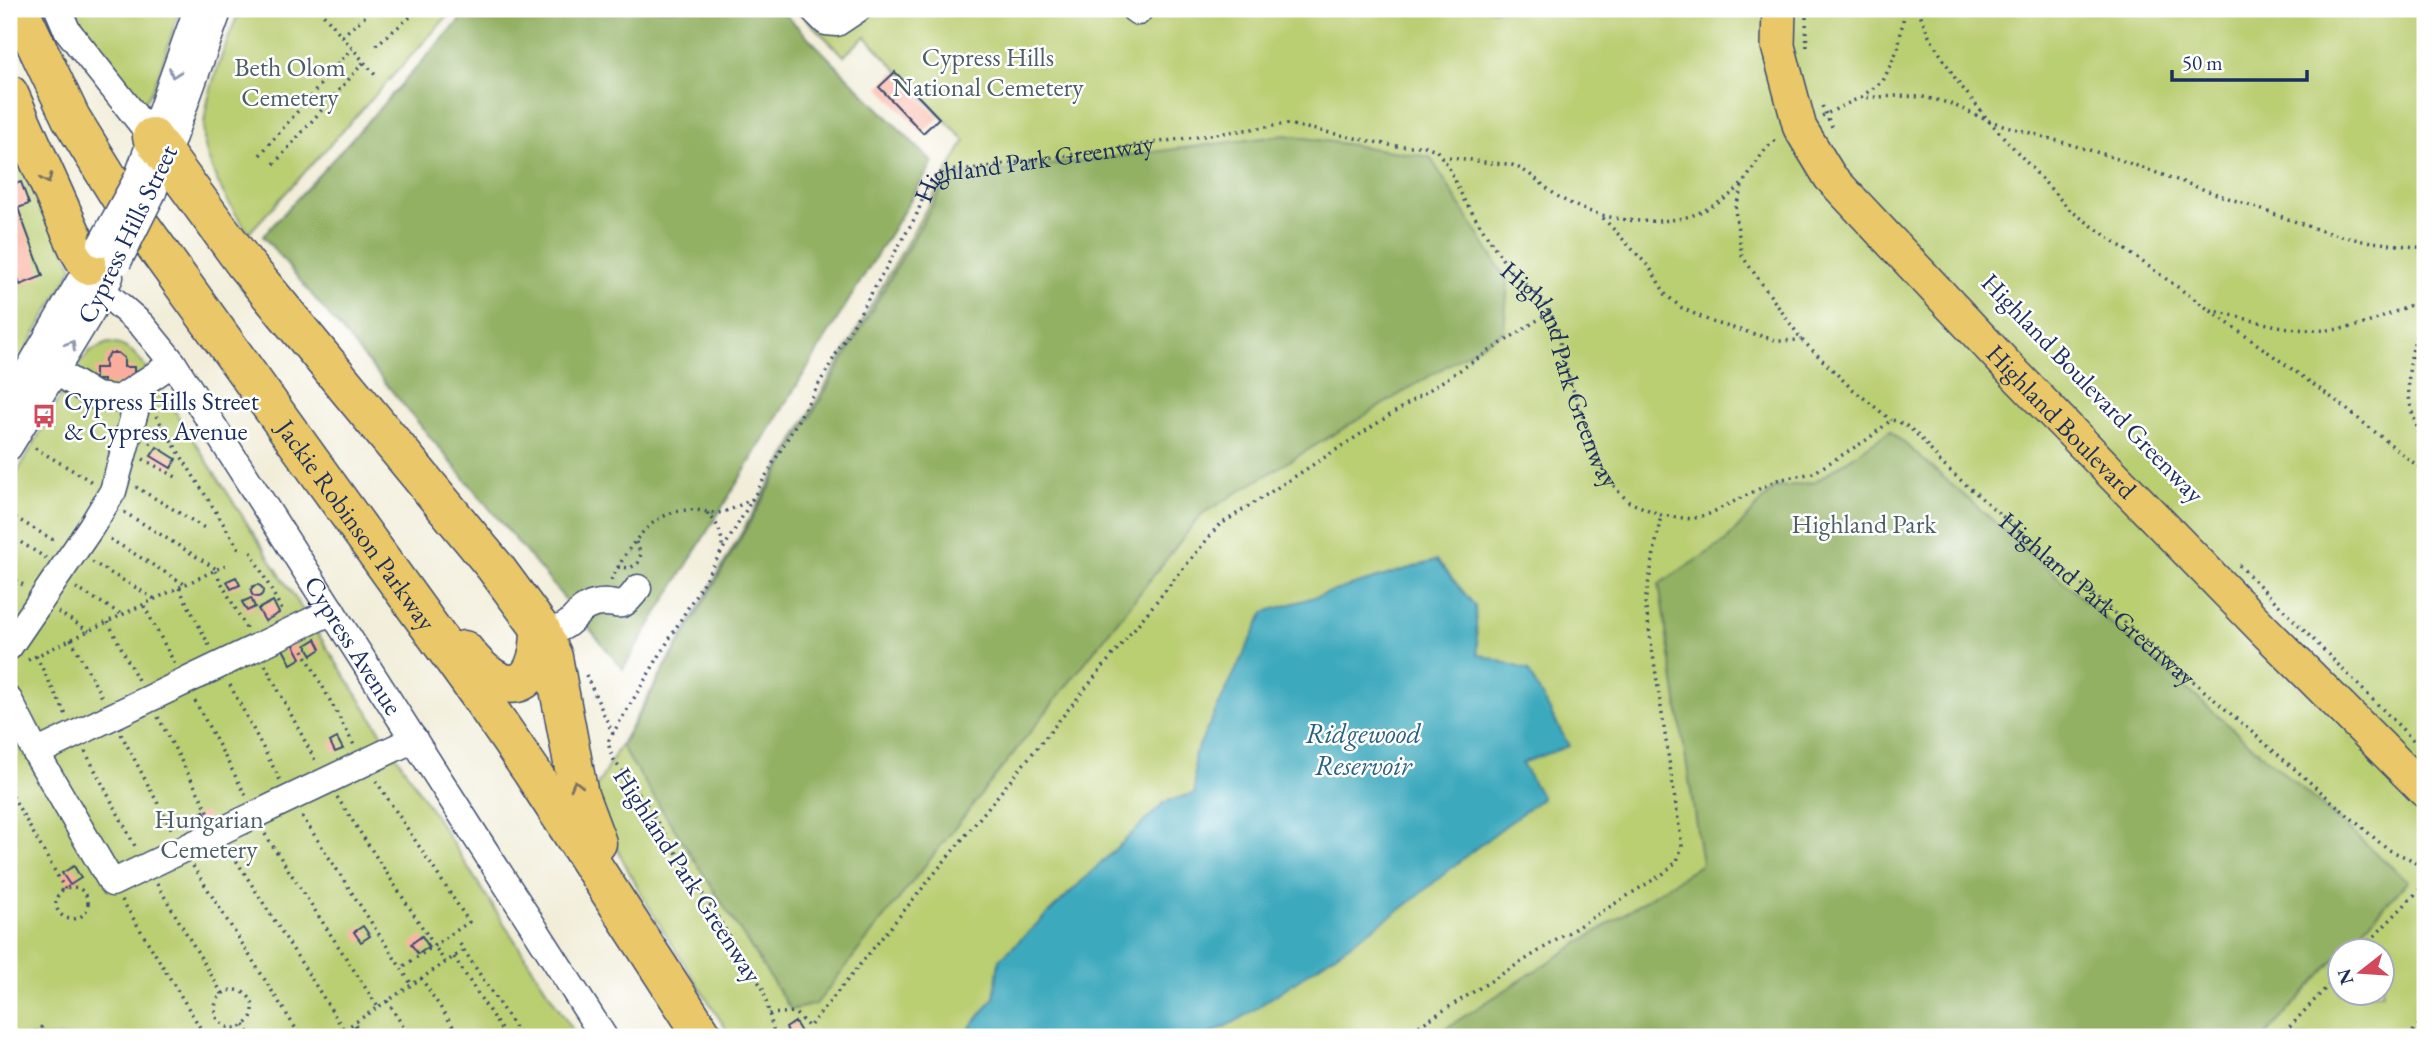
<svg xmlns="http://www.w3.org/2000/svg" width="2434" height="1046" font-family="'EB Garamond',serif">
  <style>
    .green { fill: #bace72; stroke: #6a7e68; stroke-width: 2; fill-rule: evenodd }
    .forest { fill: #93b164; stroke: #577061; stroke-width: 2 }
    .water { fill: #3da9bd; stroke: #2c6c8e; stroke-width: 2 }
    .building { fill: #faad9c }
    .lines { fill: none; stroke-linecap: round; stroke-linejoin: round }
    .minor-casing { stroke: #3b4c70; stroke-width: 29 }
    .major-casing { stroke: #3b4c70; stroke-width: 36 }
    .highway-casing { stroke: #3b4c70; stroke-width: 41 }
    .path { stroke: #3b4c70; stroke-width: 3.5; stroke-dasharray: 2 5; stroke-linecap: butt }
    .minor { stroke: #fff; stroke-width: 26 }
    .major { stroke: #eac769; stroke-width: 33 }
    .highway { stroke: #eac769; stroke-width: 38 }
    .minor-bridge-casing { stroke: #3b4c70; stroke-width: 29; stroke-linecap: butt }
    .minor-bridge { stroke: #fff; stroke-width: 26 }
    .oneway { stroke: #8d97ae }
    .oneway2 { stroke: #787363 }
    .labels { text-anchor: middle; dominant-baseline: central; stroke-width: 5; stroke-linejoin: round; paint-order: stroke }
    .park-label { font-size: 26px; fill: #4b5f64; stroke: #fff }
    .street-label { font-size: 26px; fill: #1b2f5e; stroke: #fff }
    .poi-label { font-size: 26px; fill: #1b2f5e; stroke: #fff; text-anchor: start }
    .water-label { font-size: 28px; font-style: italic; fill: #296084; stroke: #fff }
  </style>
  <rect width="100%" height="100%" fill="#fff"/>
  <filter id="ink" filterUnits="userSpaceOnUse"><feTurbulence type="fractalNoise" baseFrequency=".0143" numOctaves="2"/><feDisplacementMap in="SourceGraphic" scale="14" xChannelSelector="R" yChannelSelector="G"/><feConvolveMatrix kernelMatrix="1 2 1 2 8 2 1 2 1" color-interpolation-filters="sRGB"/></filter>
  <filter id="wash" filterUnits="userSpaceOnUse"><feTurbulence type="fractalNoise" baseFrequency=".00686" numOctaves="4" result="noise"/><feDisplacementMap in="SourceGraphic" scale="28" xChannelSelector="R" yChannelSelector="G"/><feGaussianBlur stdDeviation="1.57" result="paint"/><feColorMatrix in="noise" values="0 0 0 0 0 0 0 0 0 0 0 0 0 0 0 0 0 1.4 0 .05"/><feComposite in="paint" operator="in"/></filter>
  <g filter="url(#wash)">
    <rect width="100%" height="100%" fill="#f1edd8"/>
    <!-- green -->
    <path class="green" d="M 72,9 L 180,9 C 171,35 158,89 140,108 Z
      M 240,9 L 454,9 L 249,233 C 231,209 211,175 205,146 C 197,111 227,42 240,9 Z
      M 796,9 L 2425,9 L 2425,1037 L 731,1037 C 682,958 625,880 593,793 L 965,141 L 865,36 L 844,56 ZM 2340,951 L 2382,951 L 2382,993 L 2340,993 Z
      M 9,120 L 73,268 L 9,379 Z
      M 108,343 C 132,344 140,360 153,377 L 577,1037 L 9,1037 L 9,487 L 79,364 L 90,351 Z"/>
    <!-- forest -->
    <path class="forest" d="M 470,9 L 780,9 L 933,163 L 623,669 L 263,236 Z
      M 1286,135 L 1430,157 L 1508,282 L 1504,331 L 1202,514 L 816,1004 L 791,1010 L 621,746 L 948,178 Z
      M 1890,431 L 2408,881 L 2343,951 L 2340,951 L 2339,955 L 2264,1037 L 1432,1037 L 1702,864 L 1659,584 L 1726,541 L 1774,488 L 1815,482 Z"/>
    <!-- water -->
    <path class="water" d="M 1437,560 L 1475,606 L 1478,654 L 1528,670 L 1569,746 L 1522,763 L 1542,798 L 1471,852 L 1404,907 L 1242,1018 L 1205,1037 L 962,1037 L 994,998 L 999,960 L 1165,802 L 1195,793 L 1194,756 L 1264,612 Z"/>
    <g id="blocks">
      <!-- building -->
      <path class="building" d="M 895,72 L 939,118 L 923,133 L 879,87 Z
        M 21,182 L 29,204 L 18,208 L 43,276 L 20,285 L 9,252 L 9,186 Z
        M 110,353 L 118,353 L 124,358 L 124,367 L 134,367 L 134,379 L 127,385 L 103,385 L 103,380 L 95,380 L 95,368 L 105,368 L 105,359 Z
        M 157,447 L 176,459 L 171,468 L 151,456 Z
        M 236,577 L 240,585 L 231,589 L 227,581 Z
        M251 591a6 6 0 1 1 12 0a6 6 0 1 1-12 0Z
        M 251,598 L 255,607 L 247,611 L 242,602 Z
        M 273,601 L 279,613 L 265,621 L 258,609 Z
        M 316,639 L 321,649 L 312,655 L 306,645 Z
        M 293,643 L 301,658 L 291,664 L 283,649 Z
        M 337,738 L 343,749 L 335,752 L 330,742 Z
        M 204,811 L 213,827 L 202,833 L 193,818 Z
        M 74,866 L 81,878 L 70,885 L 62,873 Z
        M 363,926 L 370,936 L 361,942 L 354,932 Z
        M 422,936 L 429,947 L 418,954 L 411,944 Z
        M 795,1022 L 804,1037 L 791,1037 L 786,1028 Z"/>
    </g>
  </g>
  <g filter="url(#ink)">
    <use href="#blocks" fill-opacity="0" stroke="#3b4c70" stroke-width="2"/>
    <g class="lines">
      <!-- minor casing -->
      <g class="minor-casing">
        <g id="minor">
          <path d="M 58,9 L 67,30 L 152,137"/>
          <path d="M 813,9 L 826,22 L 837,23 L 858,9"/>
          <path d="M 1134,9 L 1138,12"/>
          <path d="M 137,179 L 197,9"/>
          <path d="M 153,192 L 219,9"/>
          <path id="s2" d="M 88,265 L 103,291 L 142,325 L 173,363 L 604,1037"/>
          <path d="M 55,371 L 96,396 L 119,399 L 173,363"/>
          <path d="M 9,403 L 96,253"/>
          <path d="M 9,447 L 91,312 L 110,277"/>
          <path d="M 540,628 C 577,634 569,610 595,604 C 620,598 617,617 638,588"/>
          <path d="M 9,647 L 91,527 L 113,491 L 138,401 L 128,394"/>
          <path d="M 9,700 L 36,753 L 112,883 L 414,739"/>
          <path d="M 36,753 L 332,611"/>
        </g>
      </g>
      <!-- major casing -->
      <g class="major-casing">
        <g id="major">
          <path id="s3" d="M 1779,9 L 1778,46 L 1800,128 L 1830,177 L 2015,374 L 2265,631 L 2425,791"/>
        </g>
      </g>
      <!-- highway casing -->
      <g class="highway-casing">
        <g id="highway">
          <path id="s4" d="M 19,9 L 71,118 L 120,197 L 479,695 L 532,772 L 704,1037"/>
          <path d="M 9,94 L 78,248 L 88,265"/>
          <path d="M 152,137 L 245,264 L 495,567 L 540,628 L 553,657 L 579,795 L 597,843"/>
          <path d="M 464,650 C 502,700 540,696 540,628"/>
        </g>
      </g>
      <!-- path -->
      <g class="path">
        <path d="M 319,9 L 376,76"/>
        <path d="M 1918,9 L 1929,36 L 1957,81 L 1989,121 L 2070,210 L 2335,400 L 2425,472"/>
        <path d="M 1806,17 L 1807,51"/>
        <path d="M 342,36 L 374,9"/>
        <path d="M 376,45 L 420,9"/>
        <path d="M 1861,97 L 1883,81 L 1898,49 L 1905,9"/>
        <path d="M 1822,106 L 1834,131"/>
        <path d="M 1822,116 L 1859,98 L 1897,96 L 1923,97 L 1949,103 L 1989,121 L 2103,154 L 2325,232 L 2363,241 L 2425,248"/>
        <path d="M 260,155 L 352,48"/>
        <path d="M 1442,157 C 1459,157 1474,161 1491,163 C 1497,164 1505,163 1512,165 C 1529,171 1542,185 1556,195 C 1592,220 1655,229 1696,214 C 1712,207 1729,198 1741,185 C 1754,171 1760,149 1778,139"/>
        <path d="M 274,164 L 364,62"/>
        <path d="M 9,185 L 19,181"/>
        <path d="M 1742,186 L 1735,210 L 1742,256 L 1802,340 L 1850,387 L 1891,420"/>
        <path d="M 1603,218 L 1650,268 L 1666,295 L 1682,308 L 1712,322 L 1779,341 L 1802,340"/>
        <path d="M 2425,309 C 2413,341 2403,378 2412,412 C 2416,425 2421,437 2425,449"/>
        <path d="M 2211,310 C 2260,322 2310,339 2360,325 C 2382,319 2404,307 2425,299"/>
        <path d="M 156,416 L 239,549"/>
        <path d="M 150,444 L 162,426"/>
        <path d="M 35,448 L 94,483"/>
        <path d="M 143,459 L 176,477"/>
        <path d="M 136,487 L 208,530"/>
        <path d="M 124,512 L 218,570"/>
        <path d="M 707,513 C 718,523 723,535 722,550"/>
        <path d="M 9,514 L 55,541"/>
        <path d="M 9,535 L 46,558"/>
        <path d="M 110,539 L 186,585"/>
        <path d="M 251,552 L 283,612"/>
        <path d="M 92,562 L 155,599"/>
        <path d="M 2239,565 L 2424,751"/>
        <path d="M 618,567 L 630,568 L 638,563 L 641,554 L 635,540"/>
        <path d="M 215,571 L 247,630"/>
        <path d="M 9,577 L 27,587"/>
        <path d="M 611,580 C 627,550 649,511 689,510 C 698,509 707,513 717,513 C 729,512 741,504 752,499"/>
        <path d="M 76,588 L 123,615"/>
        <path d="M 179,588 L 210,647"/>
        <path d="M 144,606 L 175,664"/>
        <path d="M 58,612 L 89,631"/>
        <path d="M 108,622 L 139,682"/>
        <path d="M 71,639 L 103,699"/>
        <path d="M 303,650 L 354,745"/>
        <path d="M 36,656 L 67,717"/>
        <path d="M 28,660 L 228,564"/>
        <path d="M 265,665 L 317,764"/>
        <path d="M 586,675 L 613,734"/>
        <path d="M 230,685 L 280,780"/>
        <path d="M 195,701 L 246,796"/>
        <path d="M 158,717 L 210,815"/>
        <path d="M 121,734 L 173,832"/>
        <path d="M 85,751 L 137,850"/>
        <path d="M 376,781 L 469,922 L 401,968"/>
        <path d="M 9,790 L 65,889"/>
        <path d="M 337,797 L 445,962"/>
        <path d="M 302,816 L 412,985"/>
        <path d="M 265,834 L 378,1007"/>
        <path d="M 229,849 L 344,1030"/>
        <path d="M 193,866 L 301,1037"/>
        <path d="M 157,884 L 223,995"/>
        <circle cx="72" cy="903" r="16"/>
        <path d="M 122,900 L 206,1037"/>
        <path d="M 460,944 L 521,1037"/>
        <path d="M 2360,951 L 2425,884"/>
        <path d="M 454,957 L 506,1037"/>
        <path d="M 421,978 L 460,1037"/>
        <circle cx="234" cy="1009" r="19"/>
        <path d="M 387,1001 L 410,1037"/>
        <path d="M 769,1014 L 794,1012 L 809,1027 L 1218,526 L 1550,312"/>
        <path d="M 244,1025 L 252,1037"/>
        <path d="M 355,1025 L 363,1037"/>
        <path d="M 30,1037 L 45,1024"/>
        <path d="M 333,1037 L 464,950"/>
        <path id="s1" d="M 775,1037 L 763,989 L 631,781 C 620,768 608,758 609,740 L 738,524 L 916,216 C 929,186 926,169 963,170 L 1287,124 L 1394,146 L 1425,146 L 1436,150 L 1447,164 L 1464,200 L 1510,271 L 1542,299 L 1550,312 L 1559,332 L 1561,350 L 1571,384 L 1601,466 L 1616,489 L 1629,502 L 1661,515 L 1691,519 L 1709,514 L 1777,480 L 1813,473 L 1868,439 L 1891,420 C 1913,423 1928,448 1942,464 L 2387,849 L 2412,860 L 2425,872"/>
        <path d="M 1401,1037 L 1664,873 L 1677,861 L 1682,846 L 1645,602 L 1661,515"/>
        <path d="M 2280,1037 L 2340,973"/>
        <path d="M 2408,1037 L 2425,1018"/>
      </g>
      <!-- minor -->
      <use href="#minor" class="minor"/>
      <!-- major -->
      <use href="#major" class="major"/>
      <!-- highway -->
      <use href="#highway" class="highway"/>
      <!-- minor-bridge casing -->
      <g class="minor-bridge-casing">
        <path id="minor-bridge" d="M 101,244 L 137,179
          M 118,262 L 153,192"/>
      </g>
      <!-- minor-bridge -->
      <use href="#minor-bridge" class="minor-bridge"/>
    </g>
    <!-- one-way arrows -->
    <defs><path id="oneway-chevron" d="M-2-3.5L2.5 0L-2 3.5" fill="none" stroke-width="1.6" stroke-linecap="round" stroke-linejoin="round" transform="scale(1.75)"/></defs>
    <g class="oneway">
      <use href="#oneway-chevron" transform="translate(174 73) rotate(110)"/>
      <use href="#oneway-chevron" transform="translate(71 345) rotate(-58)"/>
    </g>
    <g class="oneway2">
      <use href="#oneway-chevron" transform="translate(47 179) rotate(66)"/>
      <use href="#oneway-chevron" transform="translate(576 785) rotate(-104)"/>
    </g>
  </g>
  <!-- icons -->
  <defs>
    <g id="bus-bare" transform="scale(1.89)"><path d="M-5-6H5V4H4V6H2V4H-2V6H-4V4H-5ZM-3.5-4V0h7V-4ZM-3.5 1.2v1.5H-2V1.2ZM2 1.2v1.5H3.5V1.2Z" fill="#d1495b" stroke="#fff" stroke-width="2.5" paint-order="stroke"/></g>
  </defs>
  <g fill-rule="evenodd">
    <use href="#bus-bare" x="44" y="416"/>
  </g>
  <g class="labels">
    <!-- park labels -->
    <g class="park-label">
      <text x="988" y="57">Cypress Hills<tspan x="988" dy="30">National Cemetery</tspan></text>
      <text x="290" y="67">Beth Olom<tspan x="290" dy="30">Cemetery</tspan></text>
      <text x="1864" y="524">Highland Park</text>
      <text x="209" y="819">Hungarian<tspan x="209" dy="30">Cemetery</tspan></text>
    </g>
    <!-- street labels -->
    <g class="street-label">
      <text stroke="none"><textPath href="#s1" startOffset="1092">Highland Park Greenway</textPath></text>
      <text transform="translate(127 234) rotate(-64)">Cypress Hills Street</text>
      <text stroke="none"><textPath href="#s1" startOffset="1764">Highland Park Greenway</textPath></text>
      <text transform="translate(2093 388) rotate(46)">Highland Boulevard Greenway</text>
      <text stroke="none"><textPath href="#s3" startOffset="516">Highland Boulevard</textPath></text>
      <text stroke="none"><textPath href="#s4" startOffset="618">Jackie Robinson Parkway</textPath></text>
      <text stroke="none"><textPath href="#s1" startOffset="2478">Highland Park Greenway</textPath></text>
      <text stroke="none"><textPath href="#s2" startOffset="466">Cypress Avenue</textPath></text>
      <text transform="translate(688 875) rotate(57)">Highland Park Greenway</text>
    </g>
    <!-- poi labels -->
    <g class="poi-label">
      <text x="64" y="401">Cypress Hills Street<tspan x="64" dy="30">&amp; Cypress Avenue</tspan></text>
    </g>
    <!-- water labels -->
    <g class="water-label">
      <text x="1363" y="733">Ridgewood<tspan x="1363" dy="32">Reservoir</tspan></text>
    </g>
  </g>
  <!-- margin -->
  <rect width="2434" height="1046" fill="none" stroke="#fff" stroke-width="35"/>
  <!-- north arrow -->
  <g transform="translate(2361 972) rotate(253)"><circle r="33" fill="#ffffff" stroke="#a4acbf" stroke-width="2"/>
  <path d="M0-5L12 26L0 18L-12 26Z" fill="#d1495b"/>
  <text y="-10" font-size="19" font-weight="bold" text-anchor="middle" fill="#1b2f5e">N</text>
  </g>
  <!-- scale -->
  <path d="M2172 70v10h135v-10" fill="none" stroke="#1b2f5e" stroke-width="3.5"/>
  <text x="2182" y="70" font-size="21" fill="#1b2f5e" stroke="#ffffff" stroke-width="5" paint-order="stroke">50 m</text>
</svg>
